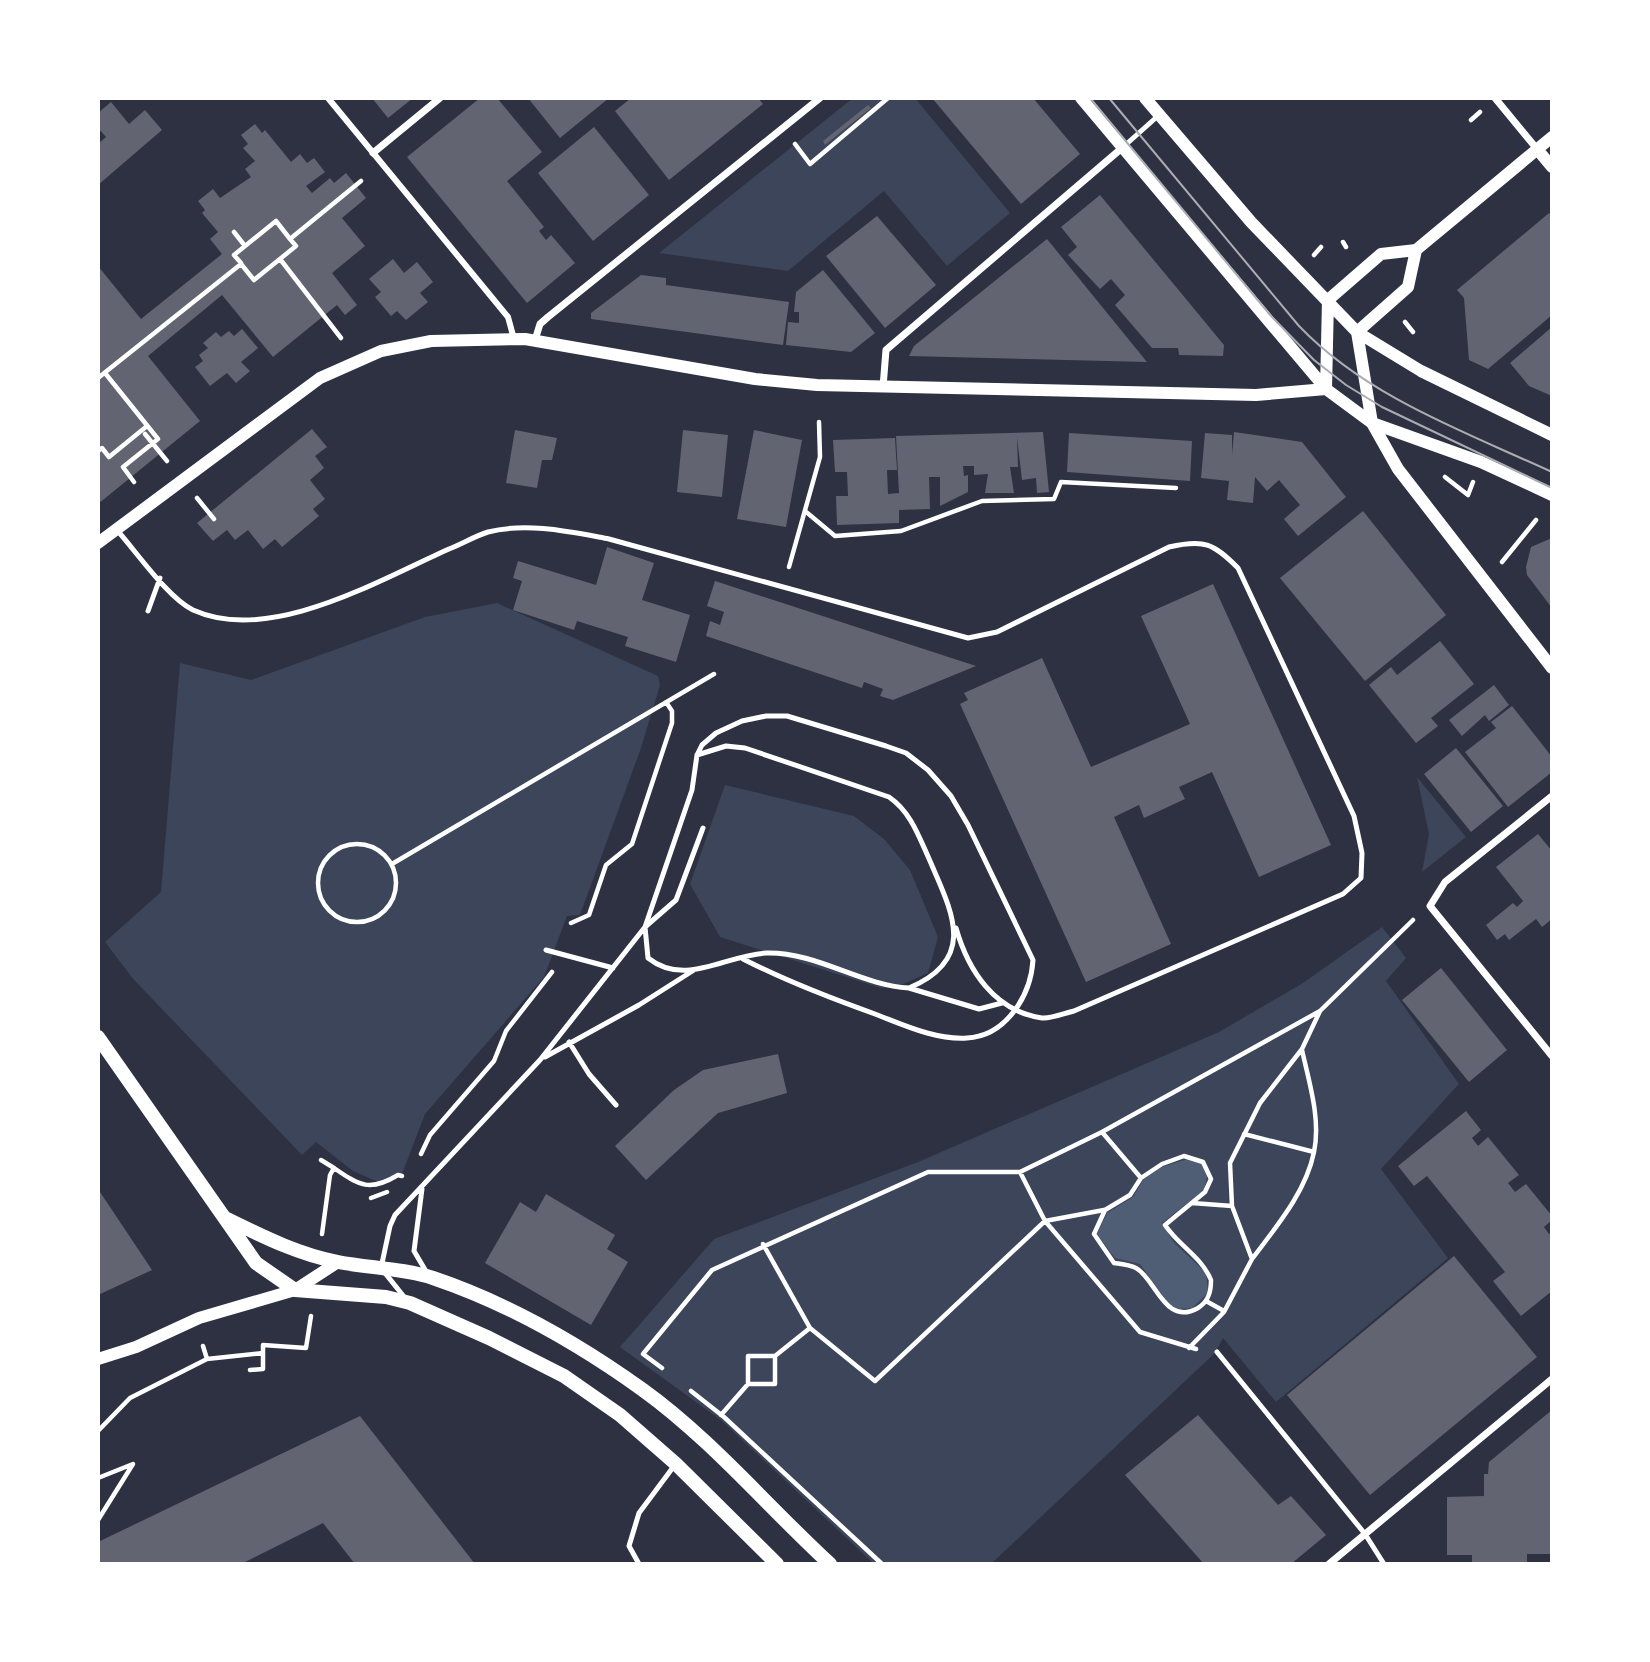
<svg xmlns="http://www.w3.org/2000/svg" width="1650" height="1662" font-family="Lato,sans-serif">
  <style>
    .green { fill: #3c4559 }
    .water { fill: #4f5d75 }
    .building { fill: #626471 }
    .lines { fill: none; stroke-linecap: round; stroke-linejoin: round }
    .path { stroke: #fff; stroke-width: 4.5 }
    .service { stroke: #fff; stroke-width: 5 }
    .pedestrian { stroke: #fff; stroke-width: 6 }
    .minor { stroke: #fff; stroke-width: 7 }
    .tertiary { stroke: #fff; stroke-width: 12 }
    .secondary { stroke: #fff; stroke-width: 14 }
    .tram { stroke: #abadb3; stroke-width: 2 }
  </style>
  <rect width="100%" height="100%" fill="#2d3142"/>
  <!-- green -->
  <path class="green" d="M 853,98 L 915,98 L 1010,213 L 947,266 L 884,191 L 788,271 L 659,253 Z
    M 497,603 L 658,676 L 660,685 L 641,748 L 580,915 L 567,916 L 544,977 L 425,1114 L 402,1174 L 383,1184 L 353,1171 L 316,1142 L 302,1155 L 134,980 L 105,942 L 161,892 L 180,663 L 251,680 L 425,617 Z
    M 1417,777 L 1466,837 L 1422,872 L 1429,834 Z
    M 725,785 L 854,816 L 884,839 L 910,870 L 938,937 L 928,973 L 901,985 L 881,988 L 720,937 L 690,884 Z
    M 1382,927 L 1406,958 L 1386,981 L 1459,1084 L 1381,1169 L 1448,1258 L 1276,1402 L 1223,1338 L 1215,1353 L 991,1564 L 874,1564 L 722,1421 L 620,1347 L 714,1239 L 918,1162 L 1219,1032 L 1303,983 Z"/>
  <!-- water -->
  <path class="water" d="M 1191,1158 L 1201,1162 L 1208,1173 L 1204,1190 L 1162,1223 L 1174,1243 L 1206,1273 L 1208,1293 L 1192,1308 L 1177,1309 L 1169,1304 L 1140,1264 L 1115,1258 L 1097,1234 L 1107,1213 L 1133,1197 L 1144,1179 L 1162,1167 Z"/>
  <!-- building -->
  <path class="building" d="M 372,98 L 413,98 L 388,118 Z
    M 480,98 L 497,98 L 542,152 L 507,181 L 544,227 L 539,231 L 546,240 L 551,235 L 575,263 L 527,303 L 407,157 Z
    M 528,98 L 609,98 L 560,138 Z
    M 631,98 L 758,98 L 763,104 L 669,180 L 615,111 Z
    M 932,98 L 1033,98 L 1080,154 L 1021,204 Z
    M 111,102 L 129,124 L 145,110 L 162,130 L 98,185 L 98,144 L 106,137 L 98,128 L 98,113 Z
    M 868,105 L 871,108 L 825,145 L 823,141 Z
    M 255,124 L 262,133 L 265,130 L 291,162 L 300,154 L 307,163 L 314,158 L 325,172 L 306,186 L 312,193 L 330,178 L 334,183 L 346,173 L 366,198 L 342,218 L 365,246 L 332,273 L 357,305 L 345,315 L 337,305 L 273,357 L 222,295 L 148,356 L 200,421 L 98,504 L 98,266 L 141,319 L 222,254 L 210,239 L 218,232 L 202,213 L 205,210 L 198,201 L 213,189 L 220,198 L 251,177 L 245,169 L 255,161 L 243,148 L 248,144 L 241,135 Z
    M 594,127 L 649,195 L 593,241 L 538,173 Z
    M 1100,195 L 1224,345 L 1223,356 L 1179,355 L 1178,348 L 1152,348 L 1115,305 L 1125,295 L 1111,279 L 1100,289 L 1068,255 L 1077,247 L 1061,227 Z
    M 1549,213 L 1552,217 L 1552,315 L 1488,369 L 1469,360 L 1464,298 L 1457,290 Z
    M 877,216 L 936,285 L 885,328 L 826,256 Z
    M 1047,239 L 1147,362 L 909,356 L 914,346 Z
    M 393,259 L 404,273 L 417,262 L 433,282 L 420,293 L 428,302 L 406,320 L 397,311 L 391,316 L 375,297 L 381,292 L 369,279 Z
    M 823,270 L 875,333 L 851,352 L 786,345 L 788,322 L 799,323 L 799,312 L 794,312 L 796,292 Z
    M 641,275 L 666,278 L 666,285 L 789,302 L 783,345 L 591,319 L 591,313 Z
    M 1552,327 L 1552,396 L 1529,386 L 1510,363 Z
    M 242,329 L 258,348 L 241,362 L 250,371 L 236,383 L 227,373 L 210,386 L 195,367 L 203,361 L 199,355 L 208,348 L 203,343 L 216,332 L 221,337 L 229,331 L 234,336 Z
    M 312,429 L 327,447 L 315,456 L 324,468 L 310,480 L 325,499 L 313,509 L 319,516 L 282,547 L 275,539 L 263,549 L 248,530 L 235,540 L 227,530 L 213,541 L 197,523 Z
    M 515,430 L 557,438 L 552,460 L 542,460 L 537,488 L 506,483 Z
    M 683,430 L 728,435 L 722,497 L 677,492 Z
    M 754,430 L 802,440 L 786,527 L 737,519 Z
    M 1043,432 L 1049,492 L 1037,493 L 1036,478 L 1022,480 L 1017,437 L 1018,467 L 1010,467 L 1014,493 L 985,493 L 988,474 L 974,475 L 974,466 L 963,466 L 964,476 L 968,475 L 968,492 L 940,506 L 940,477 L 929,477 L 930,509 L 899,510 L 899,523 L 837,525 L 836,496 L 848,496 L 847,472 L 835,472 L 833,440 L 895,438 L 897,470 L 887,470 L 888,494 L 899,493 L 896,436 Z
    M 1234,432 L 1302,442 L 1346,497 L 1298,536 L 1284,519 L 1300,505 L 1279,480 L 1267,491 L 1255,477 L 1253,503 L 1227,500 L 1229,481 L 1201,478 L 1205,433 L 1232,435 L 1232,455 Z
    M 1069,433 L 1192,441 L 1190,481 L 1067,472 Z
    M 1363,511 L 1446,615 L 1365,681 L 1280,578 Z
    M 1552,538 L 1552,608 L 1527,575 L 1526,567 L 1531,547 Z
    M 607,547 L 654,563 L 642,600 L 690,615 L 676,662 L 625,646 L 628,637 L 577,621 L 574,630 L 513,610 L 522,581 L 513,578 L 518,561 L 596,585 Z
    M 715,581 L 976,666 L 893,700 L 880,696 L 883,689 L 864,682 L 862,688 L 706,636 L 710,621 L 720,625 L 724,612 L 707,606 Z
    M 1213,584 L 1331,845 L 1259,877 L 1212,772 L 1179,787 L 1185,799 L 1144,818 L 1139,805 L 1114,817 L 1171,944 L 1086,982 L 960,704 L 968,700 L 964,693 L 1042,658 L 1091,767 L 1190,724 L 1141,616 Z
    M 1440,641 L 1474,684 L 1431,718 L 1438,726 L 1416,743 L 1369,685 L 1391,667 L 1397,675 Z
    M 1494,685 L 1509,705 L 1489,721 L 1485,715 L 1462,736 L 1449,720 Z
    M 1512,706 L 1552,757 L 1552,772 L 1508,807 L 1465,752 L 1496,728 L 1491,722 Z
    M 1456,748 L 1503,806 L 1471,832 L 1424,774 Z
    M 1538,834 L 1552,851 L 1552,919 L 1542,927 L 1536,919 L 1509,940 L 1505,934 L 1497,940 L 1486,925 L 1513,903 L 1517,907 L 1523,901 L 1496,867 Z
    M 1441,968 L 1507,1050 L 1469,1082 L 1402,1000 Z
    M 778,1054 L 787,1093 L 718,1113 L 646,1180 L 615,1146 L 674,1090 L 703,1070 Z
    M 1466,1111 L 1481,1130 L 1472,1138 L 1478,1146 L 1488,1137 L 1519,1175 L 1508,1183 L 1515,1192 L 1526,1184 L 1552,1216 L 1552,1220 L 1544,1227 L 1549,1234 L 1552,1232 L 1552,1291 L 1521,1316 L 1493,1281 L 1505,1272 L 1427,1176 L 1414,1186 L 1398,1166 Z
    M 98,1189 L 152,1270 L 98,1295 Z
    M 546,1194 L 615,1235 L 607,1249 L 628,1262 L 591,1325 L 485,1263 L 520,1202 L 536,1212 Z
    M 1454,1256 L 1537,1357 L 1370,1495 L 1287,1395 Z
    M 1552,1410 L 1552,1554 L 1527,1554 L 1527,1564 L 1472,1564 L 1472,1555 L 1447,1555 L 1447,1497 L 1484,1496 L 1484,1474 L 1488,1474 L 1489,1462 Z
    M 1198,1415 L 1278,1505 L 1291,1496 L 1326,1535 L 1291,1564 L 1204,1564 L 1125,1475 Z
    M 360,1416 L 475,1564 L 355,1564 L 323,1523 L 241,1564 L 98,1564 L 98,1542 Z"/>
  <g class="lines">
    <!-- path -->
    <path class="path" d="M 1471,120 L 1480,112
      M 795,144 L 810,164 L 888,98
      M 234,232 L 245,246
      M 1343,242 L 1346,247
      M 1314,255 L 1321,247
      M 280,259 L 341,338
      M 241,263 L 234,255 L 276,221 L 290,239
      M 1405,322 L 1413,332
      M 105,373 L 158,439 L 123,467 L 134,482
      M 98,378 L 241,264 L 254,280 L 296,246 L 290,239 L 361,181
      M 145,434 L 167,461
      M 98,451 L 102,448 L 109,457 L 147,426
      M 1445,477 L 1468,495 L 1473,482
      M 197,498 L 214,519
      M 805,511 L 835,536 L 901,531 L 982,501 L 1054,499 L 1061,482 L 1176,488
      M 1502,562 L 1536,520
      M 789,567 L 820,457 L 819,422
      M318 883a39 39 0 1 1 78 0a39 39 0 1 1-78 0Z
      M 392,864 L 714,674
      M 571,923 L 589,915 L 606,865 L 632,844 L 672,723 L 672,711 L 666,702
      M 1102,1132 L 1141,1178
      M 1244,1134 L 1314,1152
      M 421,1154 L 430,1135 L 494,1061 L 506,1031 L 552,972
      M 1184,1156 L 1203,1162 L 1211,1179 L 1205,1192 L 1165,1225 C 1179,1246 1201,1256 1211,1280 C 1211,1291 1209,1301 1198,1308 C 1165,1327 1156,1279 1136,1268 C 1130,1265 1121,1264 1114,1263 L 1094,1234 L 1105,1210 L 1130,1195 L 1141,1178 L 1162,1164 Z
      M 321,1160 L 334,1168 L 330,1175 L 322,1234
      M 334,1168 C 360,1186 370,1192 398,1175 L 402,1176
      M 1020,1172 L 1045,1221 L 1140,1332 L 1196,1349
      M 371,1198 L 387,1192
      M 1192,1203 L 1232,1206 L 1230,1163 L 1260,1103 L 1302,1049 L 1320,1011
      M 763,1244 L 810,1328 L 875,1381 L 1045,1221 L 1104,1210
      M 1252,1259 C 1276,1227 1306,1192 1314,1152 C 1321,1119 1309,1082 1302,1050
      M 1206,1301 L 1224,1311
      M 203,1346 L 207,1359
      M 1189,1348 L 1224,1312 L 1252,1259 L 1232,1206
      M 748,1356 L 775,1356 L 775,1384 L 748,1384 Z
      M 775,1356 L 810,1328
      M 662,1368 L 643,1354 L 712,1270 L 928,1172 L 1020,1172 L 1102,1132 L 1320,1011 L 1413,920
      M 250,1370 L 263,1369 L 263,1345 L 306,1348 L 311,1316
      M 691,1391 L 724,1417 L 882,1564
      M 721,1415 L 748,1384
      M 98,1431 L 130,1398 L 207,1359 L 263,1353
      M 98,1478 L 133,1464 L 98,1520"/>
    <!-- service -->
    <path class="service" d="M 1122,148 L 1159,115
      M 116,529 C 136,551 167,597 193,610 C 270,645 379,580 449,549 C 462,544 475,536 488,532 C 527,522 571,532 609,539 L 968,638 L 997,632 L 1169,547 C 1204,539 1213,543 1238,568 L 1354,816 L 1362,853 L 1361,878 L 1343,894 L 1074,1011 C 1065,1013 1051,1019 1042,1018 C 994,1011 968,970 956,928
      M 148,611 L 160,578
      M 697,755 L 726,746 L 745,748 L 889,797 C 911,812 919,837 930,861 C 952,912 978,959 909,988 C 860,985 817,952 767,953 C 727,954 686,988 648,958 L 645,927 L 692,790 L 697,755 L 702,745 L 716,733 L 742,721 L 766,716 L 787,716 L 886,746 L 906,753 L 928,770 L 951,796 L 968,825 L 1033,960 C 1031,994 1007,1036 967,1038 C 935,1040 904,1025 875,1014 C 830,998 786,981 743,959
      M 546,950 L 613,968
      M 909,988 L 979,1009 L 1002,1003
      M 569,1042 L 589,1074 L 616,1105
      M 545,1057 L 639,1005 L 694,970
      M 422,1189 L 414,1251 L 427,1273
      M 405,1298 L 381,1268 L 390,1226 L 395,1215 L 540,1060 L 645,927 L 676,900 L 703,828
      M 1217,1352 L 1365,1534 L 1384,1564
      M 639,1564 L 629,1546 L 639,1513 L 674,1466"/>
    <!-- pedestrian -->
    <path class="pedestrian" d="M 328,98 L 508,317 L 514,339"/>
    <!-- minor -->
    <path class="minor" d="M 1495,98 L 1537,149
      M 373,153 L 440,98
      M 535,340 L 540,324 L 548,317 L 820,98
      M 883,387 L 886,350 L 1122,148
      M 1552,796 L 1445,882 L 1430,906 L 1552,1056
      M 1329,1564 L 1552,1379"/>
    <!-- tertiary -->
    <path class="tertiary" d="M 1081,98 L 1326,389 L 1372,423 L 1481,462 L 1552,495
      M 1145,98 L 1251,222 L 1357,332 L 1421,371 L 1552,435
      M 1537,149 L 1552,167
      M 1357,332 L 1372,423 L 1398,469 L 1552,668
      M 1357,332 L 1408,287 L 1416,250
      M 1326,389 L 1328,300 L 1381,254 L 1416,250 L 1552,137
      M 98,543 L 320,378 L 381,351 L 431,341 L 525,339 L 755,379 L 817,385 L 1256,395 L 1326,389
      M 98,1359 L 136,1347 L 199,1318 L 295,1290 L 338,1262"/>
    <!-- secondary -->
    <path class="secondary" d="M 98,1037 L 256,1263 L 295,1290 L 386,1297 L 410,1303 L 489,1338 L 564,1376 L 620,1415 L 676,1464 L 777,1564
      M 225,1218 C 262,1236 297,1254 338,1262 C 369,1268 403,1268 433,1278 C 507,1303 579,1344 643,1390 C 711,1439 768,1507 830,1564"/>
    <!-- tram -->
    <path class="tram" d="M 1090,98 L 1271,316 L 1314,360 L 1346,385 L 1382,407 L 1552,488
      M 1109,98 L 1299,326 C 1367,397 1465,432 1552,472"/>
  </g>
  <!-- border -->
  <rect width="1650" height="1662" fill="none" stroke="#ffffff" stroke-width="200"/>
</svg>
